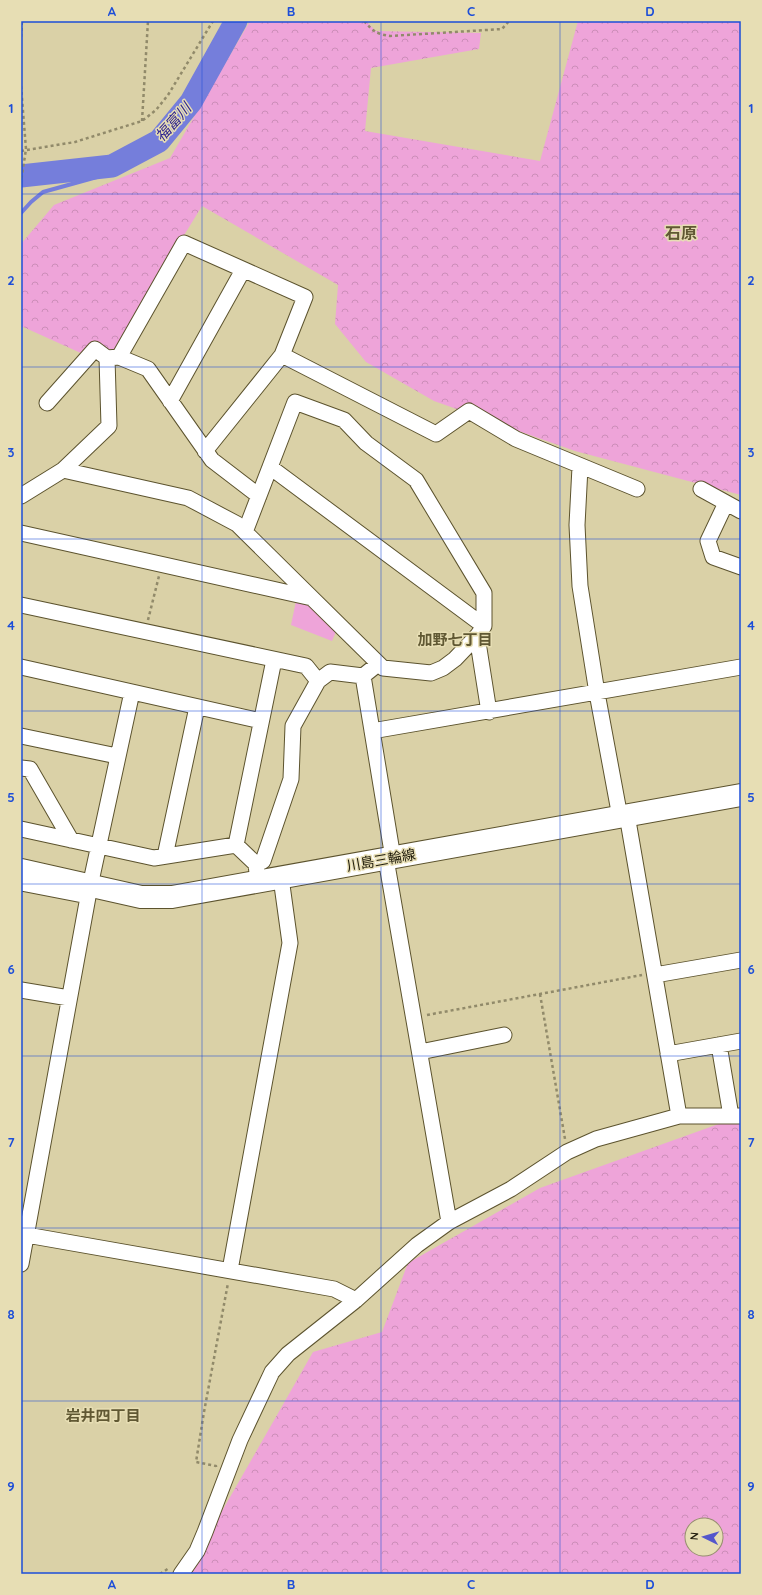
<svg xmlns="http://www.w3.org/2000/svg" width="762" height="1595" font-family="Quicksand,'Noto Sans JP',sans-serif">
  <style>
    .green { fill: #eea4d9 }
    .forest { fill: url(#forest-crowns); fill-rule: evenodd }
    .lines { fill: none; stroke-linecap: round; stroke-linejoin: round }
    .stream { stroke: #757edb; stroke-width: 4 }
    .river { stroke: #757edb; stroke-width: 23 }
    .minor-casing { stroke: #5c532e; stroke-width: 17 }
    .primary-casing { stroke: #5c532e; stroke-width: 24 }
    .path { stroke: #918a6a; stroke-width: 2.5; stroke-dasharray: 3 3; stroke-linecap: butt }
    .minor { stroke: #fff; stroke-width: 15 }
    .primary { stroke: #fff; stroke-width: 22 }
    .grid { fill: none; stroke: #1d4ed8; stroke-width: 1; stroke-opacity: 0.55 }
    .labels { text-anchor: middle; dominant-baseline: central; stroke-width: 3; stroke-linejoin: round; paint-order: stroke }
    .street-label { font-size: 14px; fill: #1e1a0a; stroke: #e7deb4 }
    .water-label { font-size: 15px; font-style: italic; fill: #2e2490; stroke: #e7deb4 }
    .neighbourhood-label { font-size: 15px; font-weight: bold; fill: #605833; stroke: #e7deb4 }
    .quarter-label { font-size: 16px; font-weight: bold; fill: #605833; stroke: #e7deb4 }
    .neatline { fill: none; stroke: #1d4ed8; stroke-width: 1.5 }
    .grid-label { font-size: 13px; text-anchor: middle; font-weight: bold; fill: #1d4ed8 }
  </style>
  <defs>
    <pattern id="forest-crowns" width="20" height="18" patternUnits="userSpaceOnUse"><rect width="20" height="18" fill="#eea4d9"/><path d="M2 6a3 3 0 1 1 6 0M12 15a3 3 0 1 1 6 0" fill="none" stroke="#cc8db9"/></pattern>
  </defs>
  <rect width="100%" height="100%" fill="#dad1a7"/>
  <!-- green -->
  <path class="green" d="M 296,601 L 314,603 L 337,629 L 332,641 L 291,625 Z"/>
  <!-- forest -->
  <path class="forest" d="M 250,21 L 366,21 L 376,31 L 481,33 L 479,49 L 371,68 L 365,131 L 540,161 L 578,21 L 741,21 L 741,495 L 575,451 L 434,401 L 366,362 L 335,324 L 338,285 L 202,206 L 105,364 L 21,326 L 21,244 L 54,205 L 170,158 Z
    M 741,1116 L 741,1574 L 186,1574 L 313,1352 L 382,1332 L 408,1263 L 540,1188 ZM 692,1525 L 716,1525 L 716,1549 L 692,1549 Z"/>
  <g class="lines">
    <!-- stream -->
    <path class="stream" d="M 21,213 L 31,202 L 43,192 L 97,177 L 112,166"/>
    <!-- river -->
    <path class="river" d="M 21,176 L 112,166 L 159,141 L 191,102 L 236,21"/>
    <!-- minor casing -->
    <g class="minor-casing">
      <path id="minor" d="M 282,355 L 436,434 L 469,411 L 516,439 L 637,489
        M 119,357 L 184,243 L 305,297 L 282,355 L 205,451
        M 170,401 L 243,270
        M 47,403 L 95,349 L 107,358 L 119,357 L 148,369 L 212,460 L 259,496
        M 270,467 L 484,626
        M 580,467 L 577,525 L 580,586 L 597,693 L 620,817
        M 63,470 L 188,498 L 237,524 L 245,532 L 383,668 L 431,673 L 443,668 L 455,659 L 477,636 L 484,626 L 484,593 L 416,480 L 366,443 L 344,420 L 295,402 L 245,532
        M 701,489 L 741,511
        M 21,496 L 63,470 L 109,426 L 107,358
        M 726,503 L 708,541 L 713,557 L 741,567
        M 21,533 L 312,598
        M 21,605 L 306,666 L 318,681
        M 477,636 L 489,712
        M 21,667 L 261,721
        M 363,676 L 393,858
        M 372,731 L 741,667
        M 21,736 L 117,756
        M 21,768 L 30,769 L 71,840
        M 627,815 L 679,1116
        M 21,829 L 154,858 L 236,845
        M 165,856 L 197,707
        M 386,859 L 449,1222
        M 256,864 L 263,861 L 291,779 L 293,726 L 318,681 L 330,672 L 363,676 L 378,664
        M 257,873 L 256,864 L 236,845 L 274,660
        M 21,883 L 88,896
        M 655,975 L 741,960
        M 21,990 L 69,998
        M 719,1045 L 731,1116
        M 420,1052 L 504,1035
        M 668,1054 L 741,1041
        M 21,1234 L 334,1289 L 356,1300
        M 21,1264 L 90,886 L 132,692
        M 230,1270 L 290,943 L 281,878
        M 181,1574 L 197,1551 L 205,1532 L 240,1440 L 272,1372 L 288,1354 L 356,1300 L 417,1245 L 449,1222 L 511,1189 L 567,1152 L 596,1139 L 679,1116 L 741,1116"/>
    </g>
    <!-- primary casing -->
    <g class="primary-casing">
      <path id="primary" d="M 21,870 L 141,897 L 172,897 L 741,795"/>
    </g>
    <!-- path -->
    <path class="path" d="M 364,21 C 373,31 376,34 390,36 L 502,29 L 509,21
      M 21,37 L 22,21
      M 21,86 L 26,149 L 21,182
      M 142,121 L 148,21
      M 21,151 L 75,142 L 142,121 L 156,110 L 168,95 L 213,21
      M 148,620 L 159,576
      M 540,994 L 565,1139
      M 427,1015 L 642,975
      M 216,1467 L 216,1466 L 196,1462 L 204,1412 L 228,1283
      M 160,1574 L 169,1568"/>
    <!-- minor -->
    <use href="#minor" class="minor"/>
    <!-- primary -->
    <use href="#primary" class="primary"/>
  </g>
  <!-- grid -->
  <path class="grid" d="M 202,21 L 202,1574M 381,21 L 381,1574M 560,21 L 560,1574M 21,194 L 741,194M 21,367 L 741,367M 21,539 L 741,539M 21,711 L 741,711M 21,884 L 741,884M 21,1056 L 741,1056M 21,1228 L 741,1228M 21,1401 L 741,1401"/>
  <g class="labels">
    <!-- street labels -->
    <g class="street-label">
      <text transform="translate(381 860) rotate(-10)">川島三輪線</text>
    </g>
    <!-- water labels -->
    <g class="water-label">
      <text transform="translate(173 122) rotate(-48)">福富川</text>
    </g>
    <!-- neighbourhood labels -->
    <g class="neighbourhood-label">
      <text x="455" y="639">加野七丁目</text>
      <text x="103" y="1415">岩井四丁目</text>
    </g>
    <!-- quarter labels -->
    <g class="quarter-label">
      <text x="681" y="233">石原</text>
    </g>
  </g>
  <!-- border -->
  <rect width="762" height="1595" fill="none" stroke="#e7deb4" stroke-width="44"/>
  <!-- north arrow -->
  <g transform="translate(704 1537) rotate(275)"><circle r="19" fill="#e7deb4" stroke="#979070"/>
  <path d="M0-3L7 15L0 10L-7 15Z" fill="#5456cc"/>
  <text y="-6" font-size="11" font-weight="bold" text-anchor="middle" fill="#1e1a0a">N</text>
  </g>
  <rect x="22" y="22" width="718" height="1551" class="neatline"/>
  <g class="grid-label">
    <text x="112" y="16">A</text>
    <text x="291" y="16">B</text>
    <text x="471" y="16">C</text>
    <text x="650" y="16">D</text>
    <text x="11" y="113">1</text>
    <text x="751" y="113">1</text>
    <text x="11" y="285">2</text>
    <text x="751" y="285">2</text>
    <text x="11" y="457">3</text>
    <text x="751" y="457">3</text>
    <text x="11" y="630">4</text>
    <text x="751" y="630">4</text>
    <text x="11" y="802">5</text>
    <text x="751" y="802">5</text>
    <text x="11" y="974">6</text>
    <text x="751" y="974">6</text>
    <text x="11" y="1147">7</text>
    <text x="751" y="1147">7</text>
    <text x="11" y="1319">8</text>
    <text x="751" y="1319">8</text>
    <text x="11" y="1491">9</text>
    <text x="751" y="1491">9</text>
    <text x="112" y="1589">A</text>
    <text x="291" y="1589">B</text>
    <text x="471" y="1589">C</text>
    <text x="650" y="1589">D</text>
  </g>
</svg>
